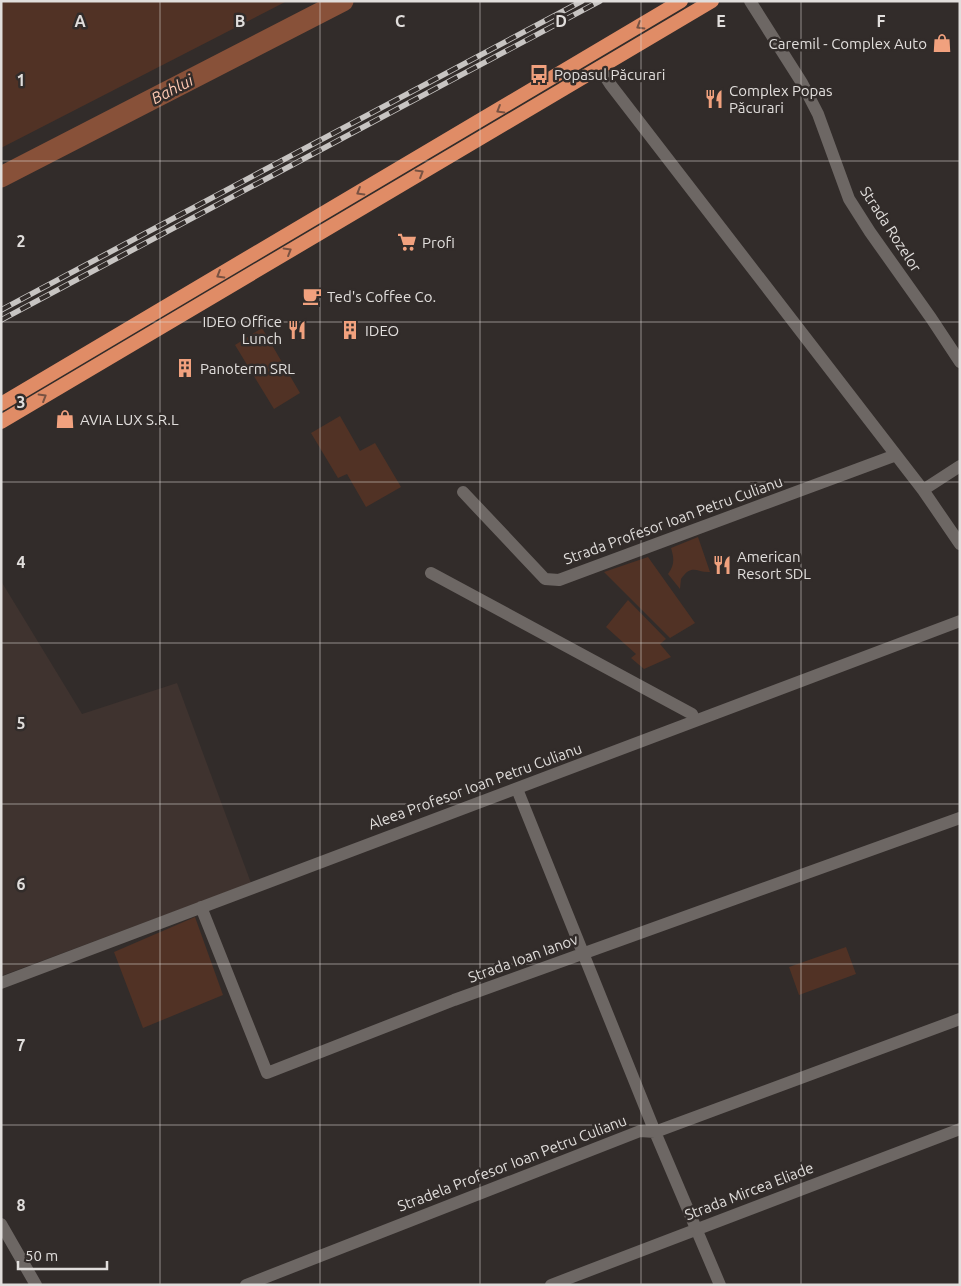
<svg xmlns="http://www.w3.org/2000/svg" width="961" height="1286" font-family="Ubuntu,sans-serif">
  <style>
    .built { fill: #3f332f }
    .green { fill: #513225 }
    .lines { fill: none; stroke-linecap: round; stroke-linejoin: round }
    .river { stroke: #885139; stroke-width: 21 }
    .minor { stroke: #6d6764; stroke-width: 12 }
    .trunk { stroke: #e08c66; stroke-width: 14 }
    .rail-casing { stroke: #c7c4c2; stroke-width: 5.5 }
    .rail { stroke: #322c2a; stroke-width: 4; stroke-dasharray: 11; stroke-linecap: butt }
    .oneway { stroke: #785242 }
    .grid { fill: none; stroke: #e1dedc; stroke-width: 1; stroke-opacity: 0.55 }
    .labels { text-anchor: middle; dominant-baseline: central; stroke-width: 5; stroke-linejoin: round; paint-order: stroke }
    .poi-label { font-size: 15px; fill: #e1dedc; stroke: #322c2a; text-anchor: start }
    .street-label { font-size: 15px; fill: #e1dedc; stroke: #322c2a }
    .water-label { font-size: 16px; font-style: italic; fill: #fec9b3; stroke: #322c2a }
    .grid-label { font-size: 16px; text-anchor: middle; font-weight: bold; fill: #e1dedc; stroke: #322c2a; stroke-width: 5; stroke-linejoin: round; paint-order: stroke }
  </style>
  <rect width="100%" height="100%" fill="#322c2a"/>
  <!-- built -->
  <path class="built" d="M 1,581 L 82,714 L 177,683 L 251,883 L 1,976 Z"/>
  <!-- green -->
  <path class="green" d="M 1,1 L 287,1 L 1,148 Z
    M 262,328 L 300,393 L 274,409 L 235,345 Z
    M 340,416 L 360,451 L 375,443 L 401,487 L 366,507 L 347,474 L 338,478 L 311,433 Z
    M 698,537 L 710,572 C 697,573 692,563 681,579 L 680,589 L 668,574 C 675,565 674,558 671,548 Z
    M 648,557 L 695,623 L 670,638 L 604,572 Z
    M 628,600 L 666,639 L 660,644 L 671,657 L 644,669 L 631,658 L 636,654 L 606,627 Z
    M 195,917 L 223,995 L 143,1028 L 114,952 Z
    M 846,947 L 856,974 L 799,995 L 789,967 Z"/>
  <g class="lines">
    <!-- river -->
    <path class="river" d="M 1,177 L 343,1"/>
    <!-- minor -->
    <path class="minor" d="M 750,1 L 802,83 L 818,114 L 849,199 L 870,232 L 931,318 L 960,362
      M 599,67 L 610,84 L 923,490 L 960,544
      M 923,490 L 960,466
      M 463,492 L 545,579 L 559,580 L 896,455
      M 431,573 L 692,714 L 694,720
      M 517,789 L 655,1132 L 720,1285
      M 201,907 L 267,1073 L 454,1000 L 960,818
      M 1,983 L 960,621
      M 1,1224 L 36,1285
      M 246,1285 L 640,1131 L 655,1132 L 960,1019
      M 551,1285 L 960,1129"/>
    <!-- trunk -->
    <path class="trunk" d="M 1,404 L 681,1
      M 1,422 L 712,1"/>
    <!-- rail casing -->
    <g class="rail-casing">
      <path id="rail" d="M 1,310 L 582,1
        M 1,320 L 600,1"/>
    </g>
    <!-- rail -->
    <use href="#rail" class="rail"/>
  </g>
  <!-- one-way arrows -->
  <defs><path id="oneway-chevron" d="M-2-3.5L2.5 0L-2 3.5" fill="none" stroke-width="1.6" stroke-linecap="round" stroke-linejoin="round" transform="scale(1.25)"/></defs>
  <g class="oneway">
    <use href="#oneway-chevron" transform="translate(640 26) rotate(149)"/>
    <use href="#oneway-chevron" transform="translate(500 110) rotate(149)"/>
    <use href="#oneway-chevron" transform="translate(420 173) rotate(-31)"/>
    <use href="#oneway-chevron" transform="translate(360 192) rotate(149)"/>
    <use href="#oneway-chevron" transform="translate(288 251) rotate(-31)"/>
    <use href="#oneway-chevron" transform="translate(220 275) rotate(149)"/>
    <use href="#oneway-chevron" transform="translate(43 397) rotate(-31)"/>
  </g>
  <!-- grid -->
  <path class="grid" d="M 160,1 L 160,1285M 320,1 L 320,1285M 480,1 L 480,1285M 641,1 L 641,1285M 801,1 L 801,1285M 1,161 L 960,161M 1,322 L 960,322M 1,482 L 960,482M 1,643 L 960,643M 1,804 L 960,804M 1,964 L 960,964M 1,1125 L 960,1125"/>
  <!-- icons -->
  <defs>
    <g id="shop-bare" transform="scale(1.5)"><path d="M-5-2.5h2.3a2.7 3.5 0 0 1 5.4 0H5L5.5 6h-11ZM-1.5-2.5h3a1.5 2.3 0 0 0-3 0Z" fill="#f1a17e" stroke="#322c2a" stroke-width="2.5" paint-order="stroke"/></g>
    <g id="bus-bare" transform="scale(1.5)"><path d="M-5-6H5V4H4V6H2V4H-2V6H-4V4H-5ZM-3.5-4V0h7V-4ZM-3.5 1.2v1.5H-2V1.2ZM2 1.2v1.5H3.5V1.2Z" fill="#f1a17e" stroke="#322c2a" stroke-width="2.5" paint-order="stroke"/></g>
    <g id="restaurant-bare" transform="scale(1.5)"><path d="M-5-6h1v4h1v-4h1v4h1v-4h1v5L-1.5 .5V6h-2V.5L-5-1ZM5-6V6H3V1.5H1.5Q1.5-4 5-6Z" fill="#f1a17e" stroke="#322c2a" stroke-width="2.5" paint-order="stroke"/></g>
    <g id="supermarket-bare" transform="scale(1.5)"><path d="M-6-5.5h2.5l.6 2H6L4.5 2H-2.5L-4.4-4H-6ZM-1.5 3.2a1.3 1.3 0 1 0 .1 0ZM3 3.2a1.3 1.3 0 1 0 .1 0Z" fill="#f1a17e" stroke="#322c2a" stroke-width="2.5" paint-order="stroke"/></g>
    <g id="cafe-bare" transform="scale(1.5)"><path d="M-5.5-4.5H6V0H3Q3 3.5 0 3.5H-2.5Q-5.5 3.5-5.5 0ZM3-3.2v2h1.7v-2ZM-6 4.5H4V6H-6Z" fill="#f1a17e" stroke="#322c2a" stroke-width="2.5" paint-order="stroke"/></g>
    <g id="building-bare" transform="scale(1.5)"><path d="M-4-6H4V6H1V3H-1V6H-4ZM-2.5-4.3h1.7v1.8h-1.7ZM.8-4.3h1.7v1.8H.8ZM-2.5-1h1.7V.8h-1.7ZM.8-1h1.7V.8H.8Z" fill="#f1a17e" stroke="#322c2a" stroke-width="2.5" paint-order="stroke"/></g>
  </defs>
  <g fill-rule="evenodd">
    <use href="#shop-bare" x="942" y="43"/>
    <use href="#bus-bare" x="539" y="74"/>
    <use href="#restaurant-bare" x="714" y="99"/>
    <use href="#supermarket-bare" x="407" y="242"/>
    <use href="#cafe-bare" x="312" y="296"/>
    <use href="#restaurant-bare" x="297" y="330"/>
    <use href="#building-bare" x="350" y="330"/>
    <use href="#building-bare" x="185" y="368"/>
    <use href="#shop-bare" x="65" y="419"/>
    <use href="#restaurant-bare" x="722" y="565"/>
  </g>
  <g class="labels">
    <!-- poi labels -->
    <g class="poi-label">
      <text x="927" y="43" text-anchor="end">Caremil - Complex Auto</text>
      <text x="554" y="74">Popasul Păcurari</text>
      <text x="729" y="90">Complex Popas<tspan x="729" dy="17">Păcurari</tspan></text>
      <text x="422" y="242">Profi</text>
      <text x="327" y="296">Ted's Coffee Co.</text>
      <text x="282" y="321" text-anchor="end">IDEO Office<tspan x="282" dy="17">Lunch</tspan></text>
      <text x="365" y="330">IDEO</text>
      <text x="200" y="368">Panoterm SRL</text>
      <text x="80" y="419">AVIA LUX S.R.L</text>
      <text x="737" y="556">American<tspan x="737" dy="17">Resort SDL</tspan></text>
    </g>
    <!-- street labels -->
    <g class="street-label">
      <text transform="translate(891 229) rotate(57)">Strada Rozelor</text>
      <text transform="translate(673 520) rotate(-20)">Strada Profesor Ioan Petru Culianu</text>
      <text transform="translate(475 786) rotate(-20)">Aleea Profesor Ioan Petru Culianu</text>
      <text transform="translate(523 958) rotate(-20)">Strada Ioan Ianov</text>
      <text transform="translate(512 1163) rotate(-21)">Stradela Profesor Ioan Petru Culianu</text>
      <text transform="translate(749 1191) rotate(-21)">Strada Mircea Eliade</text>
    </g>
    <!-- water labels -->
    <g class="water-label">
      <text transform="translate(172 89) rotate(-27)">Bahlui</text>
    </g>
  </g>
  <g class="grid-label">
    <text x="80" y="27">A</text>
    <text x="240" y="27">B</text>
    <text x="400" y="27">C</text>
    <text x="561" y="27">D</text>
    <text x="721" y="27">E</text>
    <text x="881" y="27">F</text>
    <text x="21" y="86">1</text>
    <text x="21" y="247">2</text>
    <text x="21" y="408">3</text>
    <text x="21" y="568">4</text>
    <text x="21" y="729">5</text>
    <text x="21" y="890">6</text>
    <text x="21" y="1051">7</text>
    <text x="21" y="1211">8</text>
  </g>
  <!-- border -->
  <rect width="961" height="1286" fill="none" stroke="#e1dedc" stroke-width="5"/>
  <!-- scale -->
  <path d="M18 1261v8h89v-8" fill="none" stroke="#e1dedc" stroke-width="2.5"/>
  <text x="25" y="1261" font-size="15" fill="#e1dedc" stroke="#322c2a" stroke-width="4" paint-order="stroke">50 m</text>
</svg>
